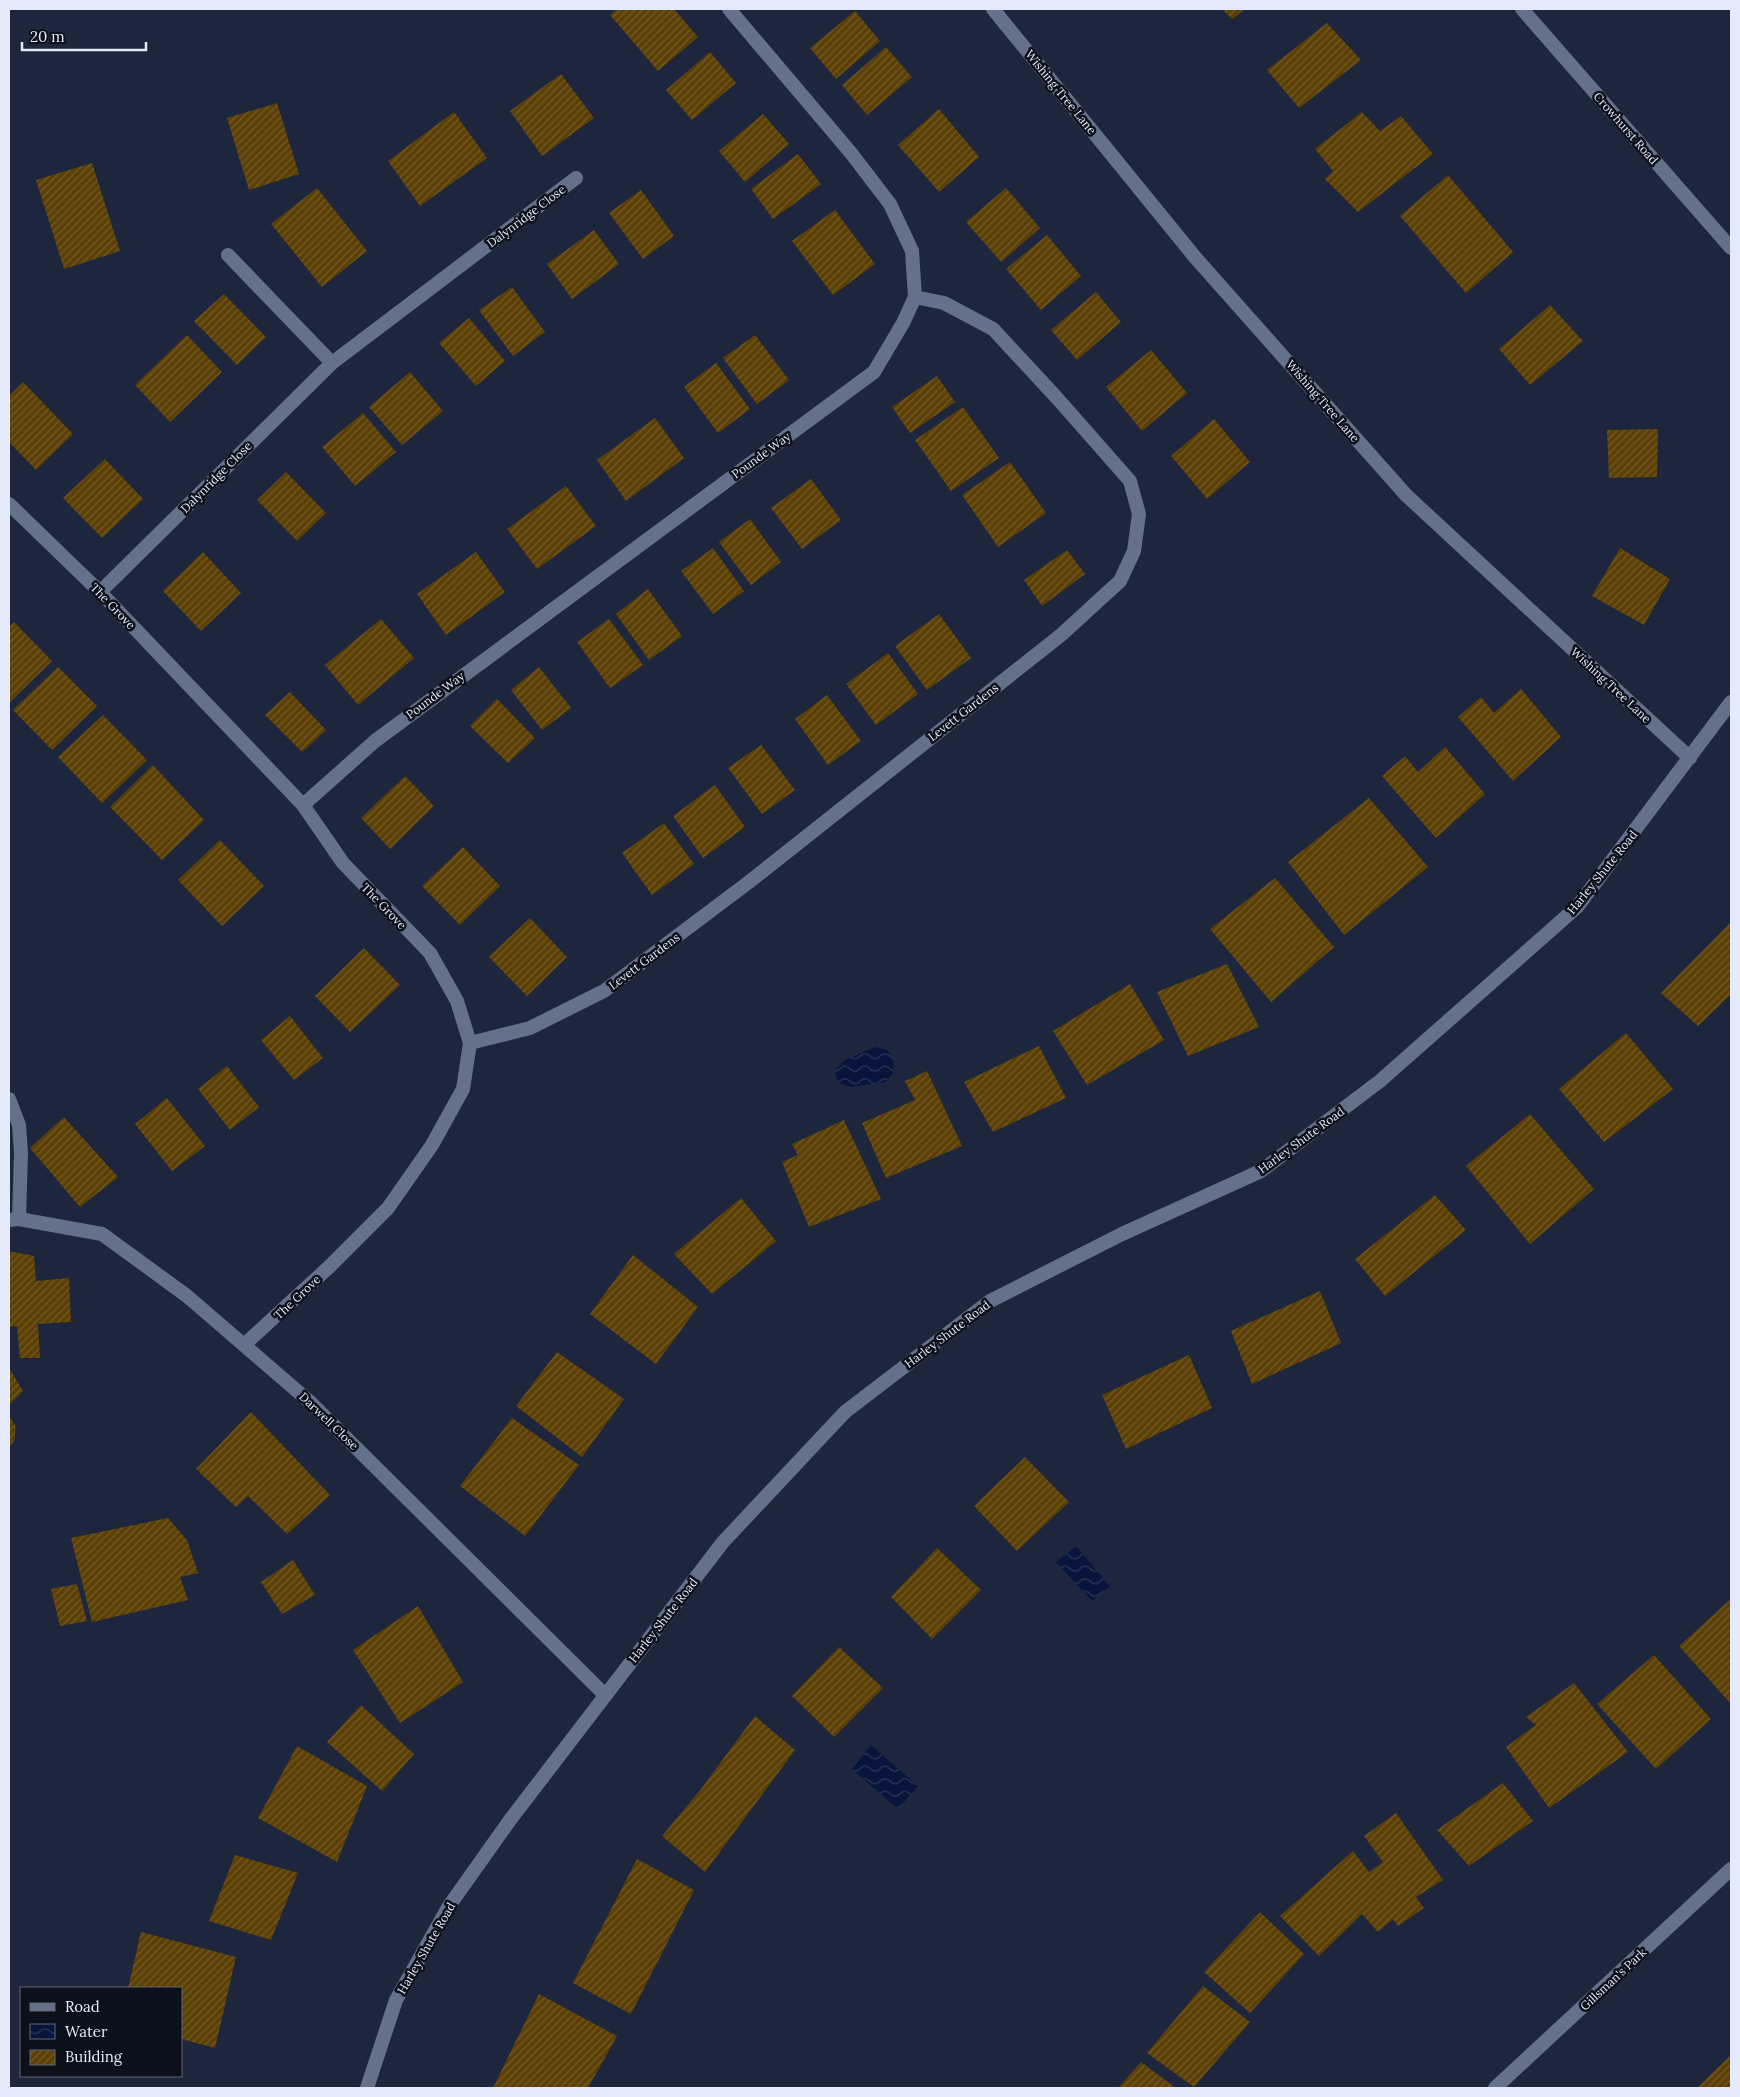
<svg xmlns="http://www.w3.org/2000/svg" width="1740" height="2097" font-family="Lora,serif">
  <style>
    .water { fill: url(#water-waves) }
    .building { fill: url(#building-hatch) }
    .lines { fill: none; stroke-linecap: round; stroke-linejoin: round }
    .service { stroke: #65708a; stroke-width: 14 }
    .minor { stroke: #65708a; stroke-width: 14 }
    .secondary { stroke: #65708a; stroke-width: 14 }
    .labels { text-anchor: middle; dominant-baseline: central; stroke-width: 5; stroke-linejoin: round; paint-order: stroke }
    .street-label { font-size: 12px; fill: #e4eaf9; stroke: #0c1019 }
  </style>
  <defs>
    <pattern id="water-waves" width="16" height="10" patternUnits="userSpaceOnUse" patternTransform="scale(1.25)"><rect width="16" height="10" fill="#08143c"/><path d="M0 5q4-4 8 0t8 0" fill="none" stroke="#2c3659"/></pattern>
    <pattern id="building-hatch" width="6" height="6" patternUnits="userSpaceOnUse" patternTransform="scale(1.25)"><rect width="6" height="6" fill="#5b3f04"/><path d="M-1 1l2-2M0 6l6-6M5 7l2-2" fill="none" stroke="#725b29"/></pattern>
  </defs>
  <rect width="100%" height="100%" fill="#1d263c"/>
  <!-- water -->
  <path class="water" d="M 875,1047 L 887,1050 L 893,1058 L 894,1071 L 886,1082 L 850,1087 L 839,1083 L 834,1071 L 845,1060 Z
    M 1076,1546 L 1110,1586 L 1092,1601 L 1056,1562 Z
    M 871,1745 L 918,1786 L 898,1809 L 852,1769 Z"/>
  <!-- building -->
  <path class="building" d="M 617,9 L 674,9 L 698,37 L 658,71 L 610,15 Z
    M 1222,9 L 1245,9 L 1232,19 Z
    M 855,11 L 880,41 L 836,79 L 810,48 Z
    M 1327,23 L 1361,60 L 1299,108 L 1267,70 Z
    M 886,47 L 912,77 L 867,115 L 842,85 Z
    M 710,52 L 736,83 L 692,120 L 666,90 Z
    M 561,74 L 594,118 L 542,156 L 510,111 Z
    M 277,103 L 299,174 L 249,190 L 227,118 Z
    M 939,109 L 979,157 L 939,192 L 898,145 Z
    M 454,112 L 487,158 L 420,206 L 388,161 Z
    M 1362,112 L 1380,131 L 1401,116 L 1433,154 L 1358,212 L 1325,179 L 1333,171 L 1315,149 Z
    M 763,114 L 789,144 L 745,182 L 719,151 Z
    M 798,154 L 821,184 L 773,219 L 751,189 Z
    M 92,163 L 120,251 L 64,269 L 36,180 Z
    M 1448,175 L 1513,252 L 1466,293 L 1400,216 Z
    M 317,188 L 367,251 L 322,287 L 271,224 Z
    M 1006,188 L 1040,228 L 1001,262 L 966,222 Z
    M 641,190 L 674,236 L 643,259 L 609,213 Z
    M 835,210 L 875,264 L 833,295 L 792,241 Z
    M 594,230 L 619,264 L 572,299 L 547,264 Z
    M 1047,235 L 1081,276 L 1041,310 L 1006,269 Z
    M 512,287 L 545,332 L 513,356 L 479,310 Z
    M 1096,292 L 1121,322 L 1077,360 L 1051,330 Z
    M 224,294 L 266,337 L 237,365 L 194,321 Z
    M 1550,305 L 1583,341 L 1530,385 L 1499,349 Z
    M 469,318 L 505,361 L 476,386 L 439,343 Z
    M 187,335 L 222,372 L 170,422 L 135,385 Z
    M 755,335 L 789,380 L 757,404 L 723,358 Z
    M 1151,350 L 1187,393 L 1142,431 L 1106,387 Z
    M 716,363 L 750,409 L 718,433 L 684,387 Z
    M 410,372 L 443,411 L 402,445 L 369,407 Z
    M 937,376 L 955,402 L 910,433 L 892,407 Z
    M 23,382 L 73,434 L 36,470 L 9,442 L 9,396 Z
    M 963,407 L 999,458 L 951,491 L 915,440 Z
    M 363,413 L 396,452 L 355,486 L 322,447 Z
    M 655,418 L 684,458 L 626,501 L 597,460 Z
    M 1214,419 L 1250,462 L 1207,499 L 1171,456 Z
    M 1658,429 L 1657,477 L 1609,478 L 1607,430 Z
    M 105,459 L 143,499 L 102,538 L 63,498 Z
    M 1010,462 L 1046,513 L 998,547 L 962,495 Z
    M 286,472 L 326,513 L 297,541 L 257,500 Z
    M 811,479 L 841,520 L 802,549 L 771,508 Z
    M 566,486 L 596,526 L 537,569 L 507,529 Z
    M 750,519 L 781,562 L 751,585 L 719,542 Z
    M 713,548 L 744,591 L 713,614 L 681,571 Z
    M 1620,548 L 1670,579 L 1644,625 L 1592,596 Z
    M 1067,550 L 1085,574 L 1042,606 L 1024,580 Z
    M 203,552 L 241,593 L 201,631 L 163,591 Z
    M 476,552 L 505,592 L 446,635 L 417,594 Z
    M 648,589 L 682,636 L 649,660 L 616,614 Z
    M 939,614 L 971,658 L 927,690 L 895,646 Z
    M 381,619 L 414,658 L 358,705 L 325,665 Z
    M 609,619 L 643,665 L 610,688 L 577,642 Z
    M 14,622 L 52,661 L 9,703 L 9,627 Z
    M 888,653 L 918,694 L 876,725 L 846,684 Z
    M 58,667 L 97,706 L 52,750 L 13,710 Z
    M 539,667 L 571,708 L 542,730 L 511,690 Z
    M 1521,689 L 1561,737 L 1513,781 L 1458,717 L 1481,697 L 1494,713 Z
    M 290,692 L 326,730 L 302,752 L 265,715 Z
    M 827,695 L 861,741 L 828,765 L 795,719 Z
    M 497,699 L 535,738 L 508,763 L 470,726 Z
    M 103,715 L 147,760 L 102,803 L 58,757 Z
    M 761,745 L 795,790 L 762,814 L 728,768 Z
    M 1445,747 L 1485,794 L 1436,838 L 1382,776 L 1405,756 L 1418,772 Z
    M 153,765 L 204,820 L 162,860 L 110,807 Z
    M 405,776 L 434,806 L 390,849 L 361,818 Z
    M 715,785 L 745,827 L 703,858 L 673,816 Z
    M 1369,798 L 1428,867 L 1344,935 L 1288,862 Z
    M 664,823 L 694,864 L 652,895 L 622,853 Z
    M 220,840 L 264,886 L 222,926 L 178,880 Z
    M 463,847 L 500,886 L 460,925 L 422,886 Z
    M 1275,878 L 1334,947 L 1271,1002 L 1210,929 Z
    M 530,918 L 567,957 L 527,996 L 489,957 Z
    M 1731,922 L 1731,994 L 1698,1026 L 1661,993 Z
    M 364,948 L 400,985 L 350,1032 L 315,996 Z
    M 1227,964 L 1259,1027 L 1188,1056 L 1157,992 Z
    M 1130,984 L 1164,1040 L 1087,1085 L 1053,1031 Z
    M 290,1016 L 323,1058 L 294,1080 L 261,1040 Z
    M 1626,1033 L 1673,1089 L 1604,1142 L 1559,1089 Z
    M 1039,1046 L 1066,1098 L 993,1132 L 964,1082 Z
    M 227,1066 L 259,1107 L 230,1130 L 198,1089 Z
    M 927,1071 L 962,1146 L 886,1178 L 862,1123 L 915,1100 L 905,1081 Z
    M 167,1098 L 205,1146 L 172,1171 L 135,1124 Z
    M 1530,1114 L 1594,1189 L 1530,1244 L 1466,1166 Z
    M 64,1117 L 118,1177 L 80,1207 L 30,1148 Z
    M 844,1120 L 881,1199 L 809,1227 L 782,1162 L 798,1155 L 792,1144 Z
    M 1435,1195 L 1466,1230 L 1385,1296 L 1355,1259 Z
    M 741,1198 L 776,1241 L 712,1294 L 674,1254 Z
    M 9,1251 L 34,1256 L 36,1281 L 69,1278 L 71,1322 L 38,1324 L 40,1358 L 20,1358 L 17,1326 L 9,1327 Z
    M 633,1255 L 698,1307 L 656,1364 L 590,1314 Z
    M 1320,1291 L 1341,1343 L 1252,1384 L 1231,1331 Z
    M 557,1352 L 624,1399 L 582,1457 L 516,1406 Z
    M 1189,1355 L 1212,1408 L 1126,1449 L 1102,1395 Z
    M 9,1368 L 23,1391 L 9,1405 Z
    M 251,1412 L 330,1495 L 287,1534 L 248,1496 L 236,1507 L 196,1469 Z
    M 9,1415 L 16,1427 L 14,1441 L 9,1447 Z
    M 512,1418 L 579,1465 L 525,1536 L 460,1486 Z
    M 1025,1457 L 1069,1502 L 1017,1551 L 974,1506 Z
    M 168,1518 L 187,1540 L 198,1573 L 180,1577 L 188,1600 L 92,1622 L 71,1538 Z
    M 937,1548 L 981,1590 L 932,1639 L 891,1597 Z
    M 293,1560 L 315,1595 L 282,1614 L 261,1582 Z
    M 77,1584 L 87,1621 L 60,1626 L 51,1589 Z
    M 1731,1599 L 1731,1704 L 1679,1646 Z
    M 418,1606 L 463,1682 L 400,1723 L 353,1650 Z
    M 839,1647 L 883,1688 L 834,1737 L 792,1696 Z
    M 1654,1655 L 1711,1719 L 1656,1769 L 1597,1704 Z
    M 1574,1683 L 1628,1752 L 1549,1808 L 1506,1747 L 1536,1725 L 1526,1717 Z
    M 361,1705 L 414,1754 L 382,1791 L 327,1742 Z
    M 755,1716 L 795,1750 L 705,1872 L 662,1836 L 701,1789 Z
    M 297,1746 L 367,1786 L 337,1862 L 258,1818 Z
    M 1503,1783 L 1533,1821 L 1469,1866 L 1437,1830 Z
    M 1396,1813 L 1443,1880 L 1416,1897 L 1424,1908 L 1398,1926 L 1393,1919 L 1378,1932 L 1362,1914 L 1319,1956 L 1280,1916 L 1353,1851 L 1369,1872 L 1383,1862 L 1364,1836 Z
    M 235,1855 L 298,1873 L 271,1940 L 209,1921 Z
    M 637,1859 L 694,1890 L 631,2014 L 573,1983 Z
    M 1260,1912 L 1304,1954 L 1250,2013 L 1204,1972 Z
    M 141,1932 L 236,1957 L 215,2048 L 181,2039 L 181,1988 L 128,1988 Z
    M 1203,1986 L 1250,2022 L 1194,2087 L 1147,2053 Z
    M 539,1994 L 617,2036 L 588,2088 L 493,2088 Z
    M 1731,2055 L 1731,2088 L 1697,2088 Z
    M 1141,2062 L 1176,2088 L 1118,2088 Z"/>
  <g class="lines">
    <!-- service -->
    <path class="service" d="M 9,1099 L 19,1125 L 21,1153 L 19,1219"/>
    <!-- minor -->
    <path class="minor" d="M 993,9 L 1194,256 L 1406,495 L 1690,758
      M 228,255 L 332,363
      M 9,504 L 100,592 L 303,805 L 343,863 L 430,953 L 457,1001 L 470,1043 L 463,1089 L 432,1145 L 388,1208 L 330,1266 L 244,1345
      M 100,592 L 332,363 L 576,178
      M 303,805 L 375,741 L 874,372 L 903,323 L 915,297 L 912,251 L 890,204 L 851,153 L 729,9
      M 470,1043 L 530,1028 L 604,991 L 749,882 L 1061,635 L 1120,581 L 1134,551 L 1139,514 L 1130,481 L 1057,398 L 993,329 L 944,303 L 915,297
      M 9,1220 L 19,1219 L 102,1234 L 187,1296 L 310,1402 L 604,1694
      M 1495,2088 L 1731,1869"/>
    <!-- secondary -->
    <path class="secondary" d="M 1522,9 L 1731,248
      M 367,2088 L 396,2000 L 449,1906 L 510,1820 L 723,1542 L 845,1412 L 990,1301 L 1122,1234 L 1261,1171 L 1380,1081 L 1577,907 L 1731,702"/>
  </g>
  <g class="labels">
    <!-- street labels -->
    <g class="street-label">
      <text transform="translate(1061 92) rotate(51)">Wishing Tree Lane</text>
      <text transform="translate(1626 128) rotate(49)">Crowhurst Road</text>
      <text transform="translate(526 216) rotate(-37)">Dalynridge Close</text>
      <text transform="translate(1323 401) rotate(49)">Wishing Tree Lane</text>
      <text transform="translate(761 455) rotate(-36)">Pounde Way</text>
      <text transform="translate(216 477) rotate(-45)">Dalynridge Close</text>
      <text transform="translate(113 606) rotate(46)">The Grove</text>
      <text transform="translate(1611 685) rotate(43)">Wishing Tree Lane</text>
      <text transform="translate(435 695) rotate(-37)">Pounde Way</text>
      <text transform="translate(963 712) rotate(-38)">Levett Gardens</text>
      <text transform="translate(1602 872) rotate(-51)">Harley Shute Road</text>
      <text transform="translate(384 906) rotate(46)">The Grove</text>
      <text transform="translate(644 961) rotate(-37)">Levett Gardens</text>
      <text transform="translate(1301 1140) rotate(-36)">Harley Shute Road</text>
      <text transform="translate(297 1297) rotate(-43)">The Grove</text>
      <text transform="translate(947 1334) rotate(-37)">Harley Shute Road</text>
      <text transform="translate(329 1421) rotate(44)">Darwell Close</text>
      <text transform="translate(663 1620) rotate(-52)">Harley Shute Road</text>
      <text transform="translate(426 1948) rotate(-60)">Harley Shute Road</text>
      <text transform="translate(1613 1979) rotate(-43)">Gillsman's Park</text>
    </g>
  </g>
  <!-- border -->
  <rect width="1740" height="2097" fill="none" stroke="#e4eaf9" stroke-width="20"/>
  <!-- legend -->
  <rect x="20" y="1987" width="162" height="90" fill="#0c1019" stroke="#626773"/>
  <rect x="30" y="2003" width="25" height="8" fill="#65708a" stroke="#626773"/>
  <text x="65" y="2012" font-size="15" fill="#e4eaf9">Road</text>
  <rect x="30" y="2024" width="25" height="15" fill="url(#water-waves)" stroke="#626773"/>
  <text x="65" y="2037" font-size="15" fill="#e4eaf9">Water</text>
  <rect x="30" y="2050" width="25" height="15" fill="url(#building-hatch)" stroke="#626773"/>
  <text x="65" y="2062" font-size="15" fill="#e4eaf9">Building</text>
  <!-- scale -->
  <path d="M22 42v8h124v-8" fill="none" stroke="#e4eaf9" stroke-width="2.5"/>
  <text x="30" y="42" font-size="15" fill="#e4eaf9" stroke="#0c1019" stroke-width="4" paint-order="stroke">20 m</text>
</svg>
